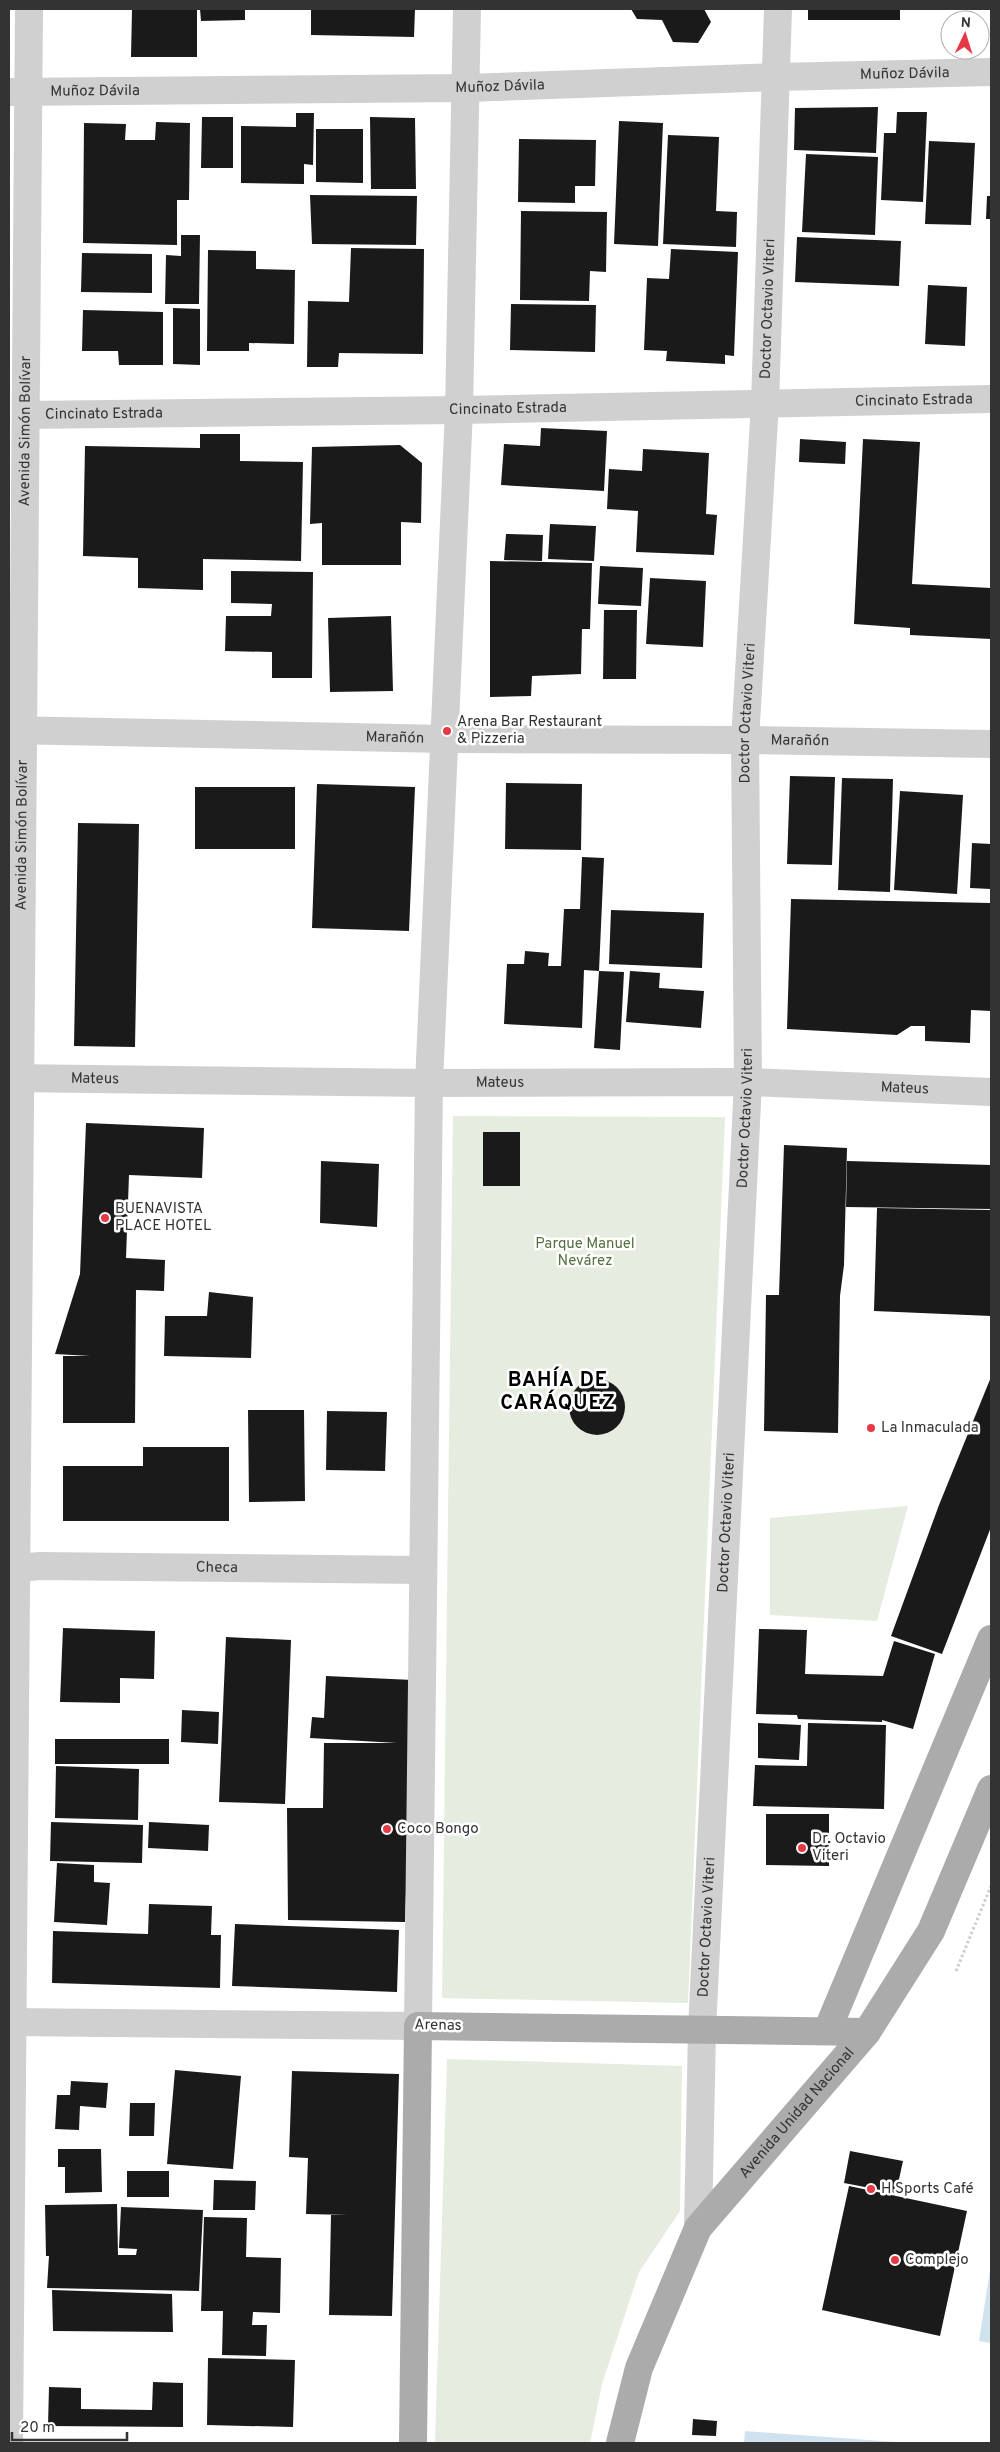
<svg xmlns="http://www.w3.org/2000/svg" width="1000" height="2452" font-family="Overpass,sans-serif">
  <style>
    .green { fill: #e6ecdf }
    .water { fill: #cfe2ee }
    .building { fill: #1a1a1a }
    .lines { fill: none; stroke-linecap: round; stroke-linejoin: round }
    .path { stroke: #cdcdcd; stroke-width: 3; stroke-dasharray: 2.5 2.5; stroke-linecap: butt }
    .minor { stroke: #d0d0d0; stroke-width: 28 }
    .major { stroke: #ababab; stroke-width: 28 }
    .poi-dot { fill: #e63946; stroke: #fff; stroke-width: 2 }
    .labels { text-anchor: middle; dominant-baseline: central; stroke-width: 5; stroke-linejoin: round; paint-order: stroke }
    .street-label { font-size: 15px; fill: #333; stroke: #fff }
    .poi-label { font-size: 15px; fill: #333; stroke: #fff; text-anchor: start }
    .park-label { font-size: 15px; fill: #56703f; stroke: #fff }
    .district-label { font-size: 20px; font-weight: bold; letter-spacing: 1px; fill: #000; stroke: #fff }
  </style>
  <rect width="100%" height="100%" fill="#fff"/>
  <!-- green -->
  <path class="green" d="M 453,1116 L 725,1117 L 688,2003 L 442,1998 Z
    M 908,1506 L 877,1621 L 770,1615 L 770,1518 Z
    M 447,2059 L 682,2066 L 680,2211 L 639,2272 L 602,2384 L 590,2443 L 435,2443 Z"/>
  <!-- water -->
  <path class="water" d="M 991,2264 L 991,2343 L 979,2341 Z
    M 745,2431 L 909,2443 L 744,2443 Z"/>
  <!-- building -->
  <path class="building" d="M 132,9 L 197,9 L 197,57 L 131,57 Z
    M 200,9 L 245,9 L 245,20 L 201,21 Z
    M 311,9 L 415,9 L 414,37 L 311,35 Z
    M 631,9 L 704,9 L 711,22 L 698,43 L 673,42 L 662,20 L 637,19 Z
    M 808,9 L 900,9 L 900,20 L 808,20 Z
    M 878,107 L 876,153 L 794,150 L 795,108 Z
    M 897,112 L 927,112 L 923,202 L 881,200 L 884,133 L 896,133 Z
    M 296,113 L 314,113 L 313,165 L 304,164 L 304,184 L 241,183 L 241,126 L 296,127 Z
    M 202,117 L 233,117 L 233,168 L 201,168 Z
    M 370,117 L 415,118 L 416,189 L 371,189 Z
    M 619,121 L 663,123 L 658,246 L 614,244 Z
    M 156,122 L 190,123 L 189,200 L 177,200 L 177,245 L 83,243 L 84,123 L 126,124 L 125,140 L 155,140 Z
    M 316,129 L 363,129 L 363,183 L 316,182 Z
    M 668,135 L 719,137 L 716,211 L 737,212 L 736,247 L 663,244 Z
    M 519,139 L 596,140 L 595,186 L 575,186 L 575,203 L 518,202 Z
    M 929,141 L 975,143 L 971,225 L 925,224 Z
    M 806,154 L 878,157 L 875,235 L 802,232 Z
    M 310,195 L 417,196 L 416,245 L 312,244 Z
    M 987,196 L 991,196 L 991,219 L 986,219 Z
    M 521,211 L 607,212 L 606,272 L 590,271 L 589,301 L 520,300 Z
    M 181,235 L 200,235 L 199,304 L 165,304 L 166,255 L 181,256 Z
    M 797,237 L 901,241 L 899,286 L 795,282 Z
    M 351,248 L 424,249 L 423,354 L 339,353 L 338,367 L 307,367 L 308,301 L 349,302 Z
    M 671,249 L 738,252 L 734,356 L 725,355 L 725,364 L 666,361 L 667,351 L 644,350 L 647,278 L 669,279 Z
    M 208,250 L 256,251 L 256,269 L 295,270 L 294,344 L 249,343 L 249,351 L 207,351 Z
    M 82,253 L 152,254 L 152,293 L 81,292 Z
    M 928,285 L 967,287 L 965,346 L 925,344 Z
    M 511,304 L 596,305 L 595,352 L 510,350 Z
    M 173,308 L 200,309 L 200,365 L 173,364 Z
    M 83,310 L 163,312 L 163,365 L 119,365 L 118,351 L 82,351 Z
    M 541,428 L 607,431 L 604,491 L 501,485 L 504,444 L 540,446 Z
    M 200,434 L 240,434 L 240,461 L 303,462 L 301,561 L 203,559 L 203,590 L 138,588 L 138,558 L 83,556 L 85,446 L 200,448 Z
    M 800,439 L 846,442 L 845,464 L 799,462 Z
    M 863,439 L 920,442 L 912,584 L 991,588 L 991,639 L 910,635 L 910,628 L 854,624 Z
    M 400,445 L 422,463 L 421,523 L 401,522 L 401,565 L 322,565 L 322,523 L 310,524 L 312,447 Z
    M 643,449 L 709,453 L 706,514 L 717,515 L 714,555 L 636,552 L 638,511 L 607,509 L 609,469 L 642,471 Z
    M 550,524 L 596,526 L 594,561 L 548,559 Z
    M 506,534 L 543,535 L 542,561 L 504,560 Z
    M 490,561 L 592,563 L 590,629 L 582,629 L 581,674 L 532,676 L 531,696 L 490,697 Z
    M 600,566 L 643,568 L 641,606 L 598,604 Z
    M 231,571 L 313,572 L 312,678 L 272,678 L 272,652 L 225,651 L 226,616 L 271,616 L 272,604 L 231,603 Z
    M 650,578 L 706,581 L 703,647 L 646,644 Z
    M 604,610 L 637,610 L 636,679 L 603,679 Z
    M 391,616 L 393,691 L 330,692 L 328,618 Z
    M 790,776 L 835,777 L 832,865 L 787,864 Z
    M 842,778 L 893,779 L 890,892 L 838,890 Z
    M 506,783 L 582,784 L 581,850 L 505,849 Z
    M 317,784 L 415,787 L 409,931 L 312,928 Z
    M 195,787 L 295,787 L 295,849 L 195,849 Z
    M 900,791 L 963,795 L 957,894 L 894,890 Z
    M 78,823 L 139,824 L 135,1047 L 74,1046 Z
    M 972,843 L 991,844 L 991,889 L 970,888 Z
    M 582,857 L 604,858 L 599,971 L 584,970 L 582,1028 L 504,1024 L 507,964 L 524,964 L 525,951 L 549,953 L 548,966 L 561,966 L 564,909 L 580,909 Z
    M 791,899 L 991,903 L 991,1011 L 971,1010 L 970,1043 L 925,1041 L 925,1026 L 911,1026 L 897,1035 L 787,1029 Z
    M 611,910 L 704,913 L 702,968 L 609,964 Z
    M 599,971 L 624,972 L 620,1050 L 594,1048 Z
    M 630,971 L 660,973 L 659,988 L 704,991 L 701,1028 L 626,1022 Z
    M 86,1123 L 204,1128 L 202,1178 L 129,1175 L 126,1258 L 165,1260 L 164,1291 L 136,1290 L 135,1423 L 63,1423 L 63,1356 L 90,1356 L 55,1354 L 80,1274 Z
    M 483,1132 L 520,1132 L 520,1186 L 483,1186 Z
    M 784,1145 L 847,1148 L 844,1265 L 840,1296 L 838,1433 L 764,1431 L 766,1295 L 779,1295 Z
    M 321,1161 L 379,1164 L 377,1227 L 320,1223 Z
    M 847,1161 L 991,1165 L 991,1209 L 846,1207 Z
    M 877,1208 L 991,1210 L 991,1316 L 874,1311 Z
    M 209,1292 L 253,1297 L 251,1358 L 164,1356 L 165,1316 L 207,1316 Z
    M 991,1377 L 991,1527 L 942,1654 L 891,1636 L 939,1505 Z
    M569 1407a28 28 0 1 1 56 0a28 28 0 1 1-56 0Z
    M 248,1410 L 304,1410 L 305,1501 L 249,1502 Z
    M 327,1411 L 387,1412 L 385,1471 L 326,1470 Z
    M 143,1447 L 229,1447 L 229,1521 L 63,1521 L 63,1466 L 143,1466 Z
    M 63,1628 L 155,1631 L 154,1679 L 120,1678 L 120,1703 L 60,1702 Z
    M 759,1629 L 807,1630 L 805,1674 L 883,1676 L 894,1641 L 935,1654 L 913,1729 L 882,1720 L 882,1722 L 798,1719 L 797,1715 L 756,1714 Z
    M 226,1637 L 291,1640 L 285,1804 L 219,1802 Z
    M 326,1676 L 413,1680 L 405,1922 L 288,1920 L 287,1808 L 323,1808 L 324,1743 L 397,1743 L 310,1738 L 312,1717 L 324,1718 Z
    M 182,1710 L 219,1712 L 218,1744 L 181,1742 Z
    M 758,1723 L 801,1725 L 799,1760 L 758,1758 Z
    M 808,1723 L 886,1725 L 884,1809 L 753,1806 L 755,1765 L 807,1766 Z
    M 55,1739 L 169,1739 L 169,1764 L 55,1764 Z
    M 56,1766 L 139,1769 L 138,1820 L 55,1818 Z
    M 766,1814 L 829,1814 L 829,1866 L 766,1865 Z
    M 51,1822 L 143,1825 L 142,1863 L 50,1861 Z
    M 149,1822 L 209,1825 L 208,1851 L 148,1848 Z
    M 57,1863 L 94,1865 L 94,1882 L 110,1883 L 107,1925 L 54,1922 Z
    M 149,1904 L 212,1906 L 211,1935 L 221,1935 L 220,1988 L 52,1983 L 53,1931 L 148,1934 Z
    M 235,1924 L 399,1930 L 397,1992 L 232,1986 Z
    M 175,2070 L 241,2076 L 233,2169 L 167,2164 Z
    M 292,2071 L 399,2074 L 392,2316 L 329,2315 L 331,2215 L 348,2215 L 306,2214 L 308,2158 L 289,2157 Z
    M 71,2081 L 108,2083 L 106,2108 L 80,2106 L 79,2130 L 55,2129 L 57,2095 L 70,2095 Z
    M 130,2103 L 155,2103 L 154,2136 L 129,2136 Z
    M 58,2149 L 101,2149 L 102,2192 L 65,2193 L 65,2167 L 58,2167 Z
    M 850,2151 L 903,2161 L 896,2193 L 844,2183 Z
    M 127,2171 L 169,2171 L 169,2197 L 127,2197 Z
    M 214,2180 L 256,2181 L 255,2210 L 213,2210 Z
    M 849,2186 L 967,2211 L 940,2336 L 822,2310 Z
    M 117,2204 L 118,2255 L 136,2255 L 137,2249 L 119,2248 L 121,2207 L 203,2210 L 199,2291 L 47,2288 L 49,2256 L 46,2256 L 45,2205 Z
    M 204,2217 L 247,2218 L 246,2257 L 281,2258 L 280,2313 L 253,2312 L 252,2325 L 267,2325 L 266,2356 L 222,2355 L 223,2311 L 201,2311 Z
    M 52,2290 L 172,2294 L 173,2332 L 53,2331 Z
    M 208,2358 L 295,2360 L 293,2427 L 207,2425 Z
    M 153,2382 L 183,2383 L 183,2427 L 48,2426 L 49,2387 L 81,2388 L 81,2409 L 152,2410 Z
    M 693,2419 L 717,2421 L 716,2436 L 692,2435 Z"/>
  <g class="lines">
    <!-- path -->
    <path class="path" d="M 956,1971 L 991,1886"/>
    <!-- minor -->
    <g class="minor">
      <path id="s1" d="M 9,92 L 467,88 L 776,77 L 991,72"/>
      <path id="s2" d="M 26,415 L 459,410 L 991,399"/>
      <path id="s3" d="M 9,730 L 445,739 L 745,740 L 991,744"/>
      <path id="s4" d="M 9,1078 L 429,1083 L 748,1082 L 991,1092"/>
      <path id="s5" d="M 9,1569 L 40,1566 L 423,1570"/>
      <path d="M 9,2022 L 418,2026 L 429,1083 L 459,410 L 467,9"/>
      <path id="s6" d="M 698,2228 L 702,2030 L 748,1082 L 745,740 L 765,403 L 778,9"/>
      <path id="s7" d="M 9,2443 L 29,9"/>
    </g>
    <!-- major -->
    <g class="major">
      <path d="M 827,2031 L 991,1639"/>
      <path d="M 413,2443 L 418,2026 L 867,2032"/>
      <path id="s8" d="M 620,2443 L 639,2368 L 698,2228 L 867,2032 L 931,1931 L 991,1789"/>
    </g>
  </g>
  <!-- markers -->
  <g class="poi-dot">
    <circle cx="447" cy="731" r="5"/>
    <circle cx="105" cy="1218" r="5"/>
    <circle cx="871" cy="1428" r="5"/>
    <circle cx="387" cy="1829" r="5"/>
    <circle cx="802" cy="1848" r="5"/>
    <circle cx="871" cy="2189" r="5"/>
    <circle cx="895" cy="2260" r="5"/>
  </g>
  <g class="labels">
    <!-- street labels -->
    <g class="street-label">
      <text stroke="none"><textPath href="#s1" startOffset="896">Muñoz Dávila</textPath></text>
      <text stroke="none"><textPath href="#s1" startOffset="491">Muñoz Dávila</textPath></text>
      <text stroke="none"><textPath href="#s1" startOffset="86">Muñoz Dávila</textPath></text>
      <text stroke="none"><textPath href="#s6" startOffset="1921">Doctor Octavio Viteri</textPath></text>
      <text stroke="none"><textPath href="#s2" startOffset="888">Cincinato Estrada</textPath></text>
      <text stroke="none"><textPath href="#s2" startOffset="482">Cincinato Estrada</textPath></text>
      <text stroke="none"><textPath href="#s2" startOffset="78">Cincinato Estrada</textPath></text>
      <text stroke="none"><textPath href="#s7" startOffset="2012">Avenida Simón Bolívar</textPath></text>
      <text stroke="none"><textPath href="#s6" startOffset="1516">Doctor Octavio Viteri</textPath></text>
      <text stroke="none"><textPath href="#s3" startOffset="386">Marañón</textPath></text>
      <text stroke="none"><textPath href="#s3" startOffset="791">Marañón</textPath></text>
      <text stroke="none"><textPath href="#s7" startOffset="1608">Avenida Simón Bolívar</textPath></text>
      <text stroke="none"><textPath href="#s4" startOffset="86">Mateus</textPath></text>
      <text stroke="none"><textPath href="#s4" startOffset="491">Mateus</textPath></text>
      <text stroke="none"><textPath href="#s4" startOffset="896">Mateus</textPath></text>
      <text stroke="none"><textPath href="#s6" startOffset="1111">Doctor Octavio Viteri</textPath></text>
      <text stroke="none"><textPath href="#s6" startOffset="706">Doctor Octavio Viteri</textPath></text>
      <text stroke="none"><textPath href="#s5" startOffset="208">Checa</textPath></text>
      <text stroke="none"><textPath href="#s6" startOffset="301">Doctor Octavio Viteri</textPath></text>
      <text transform="translate(438 2026) rotate(1)">Arenas</text>
      <text stroke="none"><textPath href="#s8" startOffset="381">Avenida Unidad Nacional</textPath></text>
    </g>
    <!-- poi labels -->
    <g class="poi-label">
      <text x="457" y="722">Arena Bar Restaurant<tspan x="457" dy="17">&amp; Pizzeria</tspan></text>
      <text x="115" y="1209">BUENAVISTA<tspan x="115" dy="17">PLACE HOTEL</tspan></text>
      <text x="881" y="1428">La Inmaculada</text>
      <text x="397" y="1829">Coco Bongo</text>
      <text x="812" y="1839">Dr. Octavio<tspan x="812" dy="17">Viteri</tspan></text>
      <text x="881" y="2189">H Sports Café</text>
      <text x="905" y="2260">Complejo</text>
    </g>
    <!-- park labels -->
    <g class="park-label">
      <text x="585" y="1244">Parque Manuel<tspan x="585" dy="17">Nevárez</tspan></text>
    </g>
    <!-- district labels -->
    <g class="district-label">
      <text x="558" y="1381">BAHÍA DE<tspan x="558" dy="23">CARÁQUEZ</tspan></text>
    </g>
  </g>
  <!-- border -->
  <rect width="1000" height="2452" fill="none" stroke="#333333" stroke-width="20"/>
  <!-- north arrow -->
  <g transform="translate(965 35) rotate(4)"><circle r="24" fill="#ffffff" stroke="#adadad"/>
  <path d="M0-4L9 19L0 12L-9 19Z" fill="#e63946"/>
  <text y="-8" font-size="14" font-weight="bold" text-anchor="middle" fill="#333333">N</text>
  </g>
  <!-- scale -->
  <path d="M12 2432v8h115v-8" fill="none" stroke="#333333" stroke-width="2.5"/>
  <text x="20" y="2432" font-size="15" fill="#333333" stroke="#ffffff" stroke-width="4" paint-order="stroke">20 m</text>
</svg>
